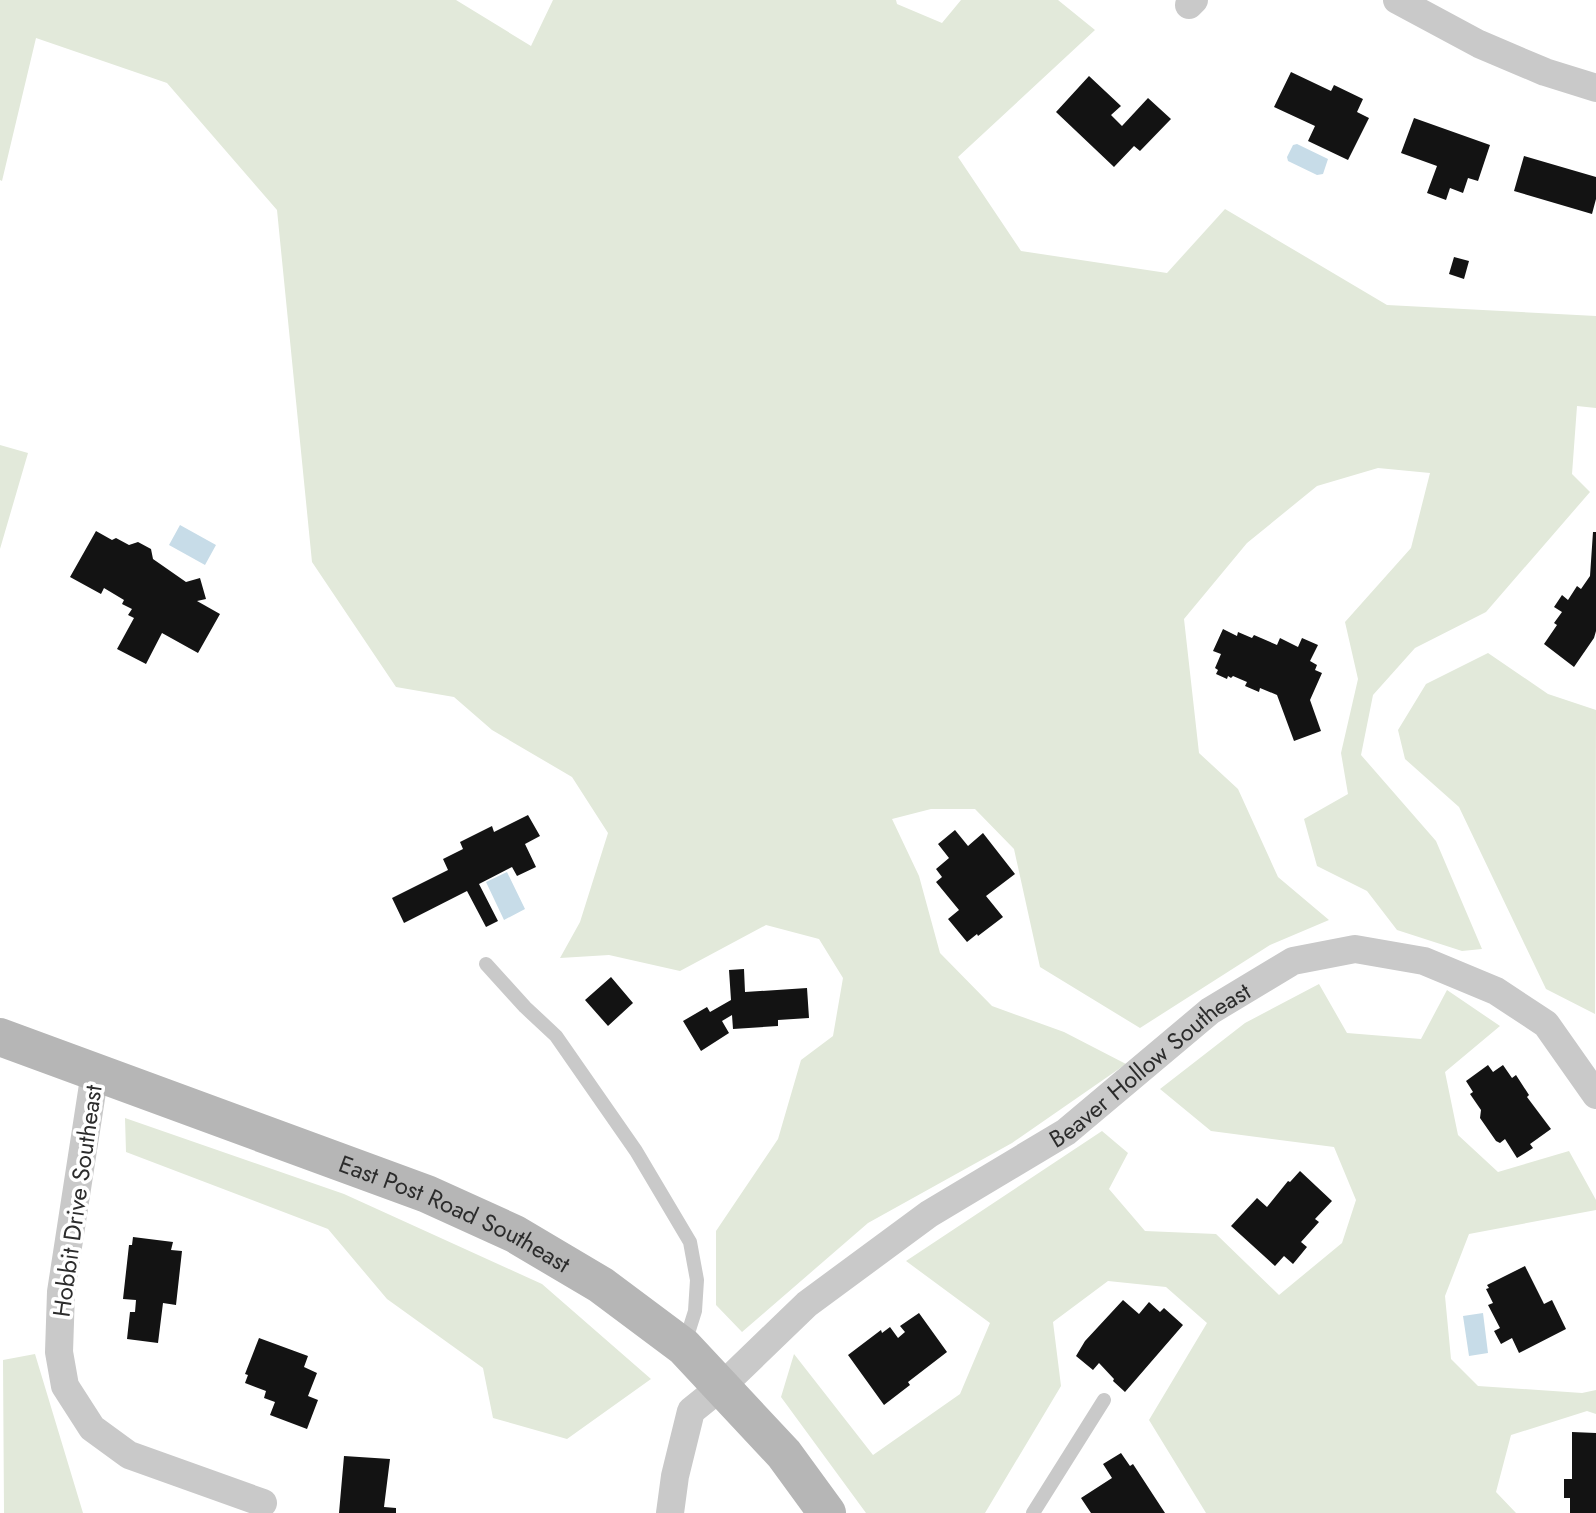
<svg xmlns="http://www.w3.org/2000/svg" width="1596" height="1513" font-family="Jost,sans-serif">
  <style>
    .green { fill: #e2e9da }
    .water { fill: #c7dce8 }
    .building { fill: #131313 }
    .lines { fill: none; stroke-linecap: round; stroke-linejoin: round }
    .lane { stroke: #c9c9c9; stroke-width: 14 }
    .street { stroke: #c9c9c9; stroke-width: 28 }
    .secondary { stroke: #b6b6b6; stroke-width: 38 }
    .labels { text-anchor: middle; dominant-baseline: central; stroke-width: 7; stroke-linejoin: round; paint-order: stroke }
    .street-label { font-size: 24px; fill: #2c2c2c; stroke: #fff }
  </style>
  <rect width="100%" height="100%" fill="#fff"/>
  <!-- green -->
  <path class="green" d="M 0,0 L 456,0 L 531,46 L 553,0 L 896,0 L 897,4 L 942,23 L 961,0 L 1058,0 L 1095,30 L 958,157 L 1021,251 L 1167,273 L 1225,209 L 1387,305 L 1596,316 L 1596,408 L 1577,406 L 1572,474 L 1590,492 L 1486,612 L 1415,648 L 1373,695 L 1361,755 L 1436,841 L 1482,949 L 1462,951 L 1397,930 L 1367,891 L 1317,866 L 1304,819 L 1348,794 L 1341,753 L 1358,679 L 1345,622 L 1411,548 L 1430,473 L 1378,468 L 1317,486 L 1247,543 L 1184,619 L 1199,753 L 1238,789 L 1278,877 L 1329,920 L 1270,945 L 1140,1028 L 1040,967 L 1014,849 L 975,809 L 931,809 L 892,819 L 919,876 L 940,953 L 992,1006 L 1064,1032 L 1126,1064 L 1012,1143 L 868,1223 L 742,1332 L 716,1305 L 716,1231 L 778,1139 L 801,1060 L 833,1036 L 843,978 L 819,939 L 766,925 L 680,971 L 609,955 L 560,958 L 580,922 L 608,833 L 572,777 L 492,730 L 454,697 L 396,687 L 312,562 L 277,210 L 167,83 L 36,38 L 2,181 L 0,180 Z
    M 0,445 L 28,453 L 0,549 Z
    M 1488,653 L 1548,694 L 1596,710 L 1595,1014 L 1546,989 L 1459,807 L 1405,759 L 1398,730 L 1426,684 Z
    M 1319,984 L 1347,1033 L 1421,1039 L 1447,990 L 1500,1026 L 1445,1072 L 1458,1135 L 1498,1172 L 1569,1151 L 1596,1200 L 1596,1210 L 1469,1234 L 1445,1296 L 1451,1359 L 1478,1386 L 1582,1393 L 1596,1390 L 1596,1414 L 1587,1411 L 1511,1435 L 1496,1492 L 1516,1513 L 1206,1513 L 1149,1420 L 1207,1323 L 1166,1287 L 1108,1281 L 1053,1322 L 1061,1386 L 985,1513 L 866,1513 L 781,1397 L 794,1354 L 873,1455 L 960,1394 L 990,1323 L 906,1261 L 1102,1131 L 1128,1153 L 1109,1189 L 1145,1231 L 1216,1234 L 1279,1295 L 1342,1243 L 1356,1200 L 1334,1147 L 1211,1131 L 1160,1089 L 1245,1023 Z
    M 125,1118 L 344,1194 L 542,1284 L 651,1379 L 567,1439 L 493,1418 L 483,1368 L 387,1299 L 328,1229 L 126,1152 Z
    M 35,1354 L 83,1513 L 4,1513 L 3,1360 Z"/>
  <!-- water -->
  <path class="water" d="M 1297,144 L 1328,159 L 1323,174 L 1317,175 L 1288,161 L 1287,157 L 1293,145 Z
    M 180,525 L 216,545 L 205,565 L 169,545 Z
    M 507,872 L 525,909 L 504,920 L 486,882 Z
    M 1483,1313 L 1488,1353 L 1469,1356 L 1463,1316 Z"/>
  <!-- building -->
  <path class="building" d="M 1291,72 L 1331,91 L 1334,85 L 1363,99 L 1357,112 L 1369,118 L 1348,160 L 1308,141 L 1315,126 L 1274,107 Z
    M 1089,76 L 1121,106 L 1111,115 L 1122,126 L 1148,98 L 1171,119 L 1140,151 L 1134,146 L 1114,167 L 1056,112 Z
    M 1414,118 L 1490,145 L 1478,181 L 1468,178 L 1463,193 L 1450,188 L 1446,200 L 1427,193 L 1437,166 L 1401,153 Z
    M 1524,156 L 1596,177 L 1596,199 L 1592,214 L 1514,191 Z
    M 1454,257 L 1469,261 L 1464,279 L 1449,274 Z
    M 96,531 L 112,540 L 116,538 L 129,545 L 138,542 L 151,549 L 153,559 L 186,582 L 200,578 L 206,599 L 197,601 L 220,614 L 198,653 L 162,633 L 146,664 L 117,649 L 134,618 L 128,615 L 132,609 L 122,604 L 124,600 L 104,588 L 101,594 L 70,577 Z
    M 1593,532 L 1596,532 L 1596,631 L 1594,638 L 1574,667 L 1544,644 L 1557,625 L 1554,623 L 1562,612 L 1554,607 L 1562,595 L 1568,600 L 1577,586 L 1581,589 L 1590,576 Z
    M 1223,629 L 1237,636 L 1238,632 L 1252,638 L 1254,635 L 1277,645 L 1280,638 L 1298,647 L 1302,638 L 1318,645 L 1310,661 L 1317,665 L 1315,670 L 1322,673 L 1310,700 L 1321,731 L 1294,741 L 1277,695 L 1260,688 L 1259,692 L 1245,686 L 1247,682 L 1233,676 L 1231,678 L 1228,676 L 1227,679 L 1216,674 L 1218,670 L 1215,668 L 1221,654 L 1213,651 Z
    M 528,815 L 540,836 L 525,844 L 536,867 L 517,876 L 512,867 L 479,884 L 498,921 L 486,927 L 467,891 L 404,923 L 392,898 L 448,870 L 443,859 L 463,849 L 460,842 L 492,826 L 494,832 Z
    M 955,830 L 968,846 L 983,833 L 1015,874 L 986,896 L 1003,917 L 978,936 L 977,934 L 967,942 L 948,919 L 959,910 L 936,882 L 942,877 L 936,869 L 949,858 L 938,844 Z
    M 744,969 L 745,992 L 807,988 L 809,1018 L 778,1020 L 778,1026 L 733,1029 L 732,1015 L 722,1021 L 729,1033 L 701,1051 L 683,1021 L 707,1007 L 710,1012 L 731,1000 L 729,970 Z
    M 611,977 L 633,1003 L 608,1026 L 585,1000 Z
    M 1488,1065 L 1493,1072 L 1503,1065 L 1512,1078 L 1516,1075 L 1529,1095 L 1527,1097 L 1551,1129 L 1530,1144 L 1533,1148 L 1517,1158 L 1505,1139 L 1500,1143 L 1496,1141 L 1480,1118 L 1481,1110 L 1470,1094 L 1473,1092 L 1466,1081 Z
    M 1300,1171 L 1332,1201 L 1315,1219 L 1319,1222 L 1301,1242 L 1307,1247 L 1293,1264 L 1284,1256 L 1275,1266 L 1231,1226 L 1257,1198 L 1267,1207 L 1288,1181 L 1290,1182 Z
    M 133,1237 L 173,1242 L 171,1250 L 182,1251 L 176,1305 L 163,1303 L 158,1343 L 127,1339 L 130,1312 L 135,1312 L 136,1300 L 123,1299 L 129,1245 L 132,1245 Z
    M 1525,1266 L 1544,1304 L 1552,1300 L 1566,1329 L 1519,1353 L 1512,1338 L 1501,1344 L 1494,1331 L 1500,1328 L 1488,1305 L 1493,1303 L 1486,1289 L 1489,1288 L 1487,1285 Z
    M 1123,1300 L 1139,1314 L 1149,1302 L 1160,1312 L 1164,1308 L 1183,1325 L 1125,1392 L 1113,1381 L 1114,1379 L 1099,1363 L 1093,1370 L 1076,1356 L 1085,1341 Z
    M 919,1313 L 947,1352 L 908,1382 L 910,1385 L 884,1405 L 848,1355 L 881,1330 L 882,1333 L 890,1327 L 898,1338 L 905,1332 L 900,1326 Z
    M 259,1338 L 308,1356 L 304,1367 L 317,1373 L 308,1396 L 318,1400 L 307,1429 L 270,1415 L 275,1402 L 264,1398 L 266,1391 L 245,1383 L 248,1375 L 245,1374 Z
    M 1572,1432 L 1596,1433 L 1596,1513 L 1570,1513 L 1570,1498 L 1564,1498 L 1564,1479 L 1572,1479 Z
    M 1121,1453 L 1130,1466 L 1133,1464 L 1165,1513 L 1091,1513 L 1081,1498 L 1112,1478 L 1103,1464 Z
    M 344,1456 L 390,1459 L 384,1507 L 396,1508 L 396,1513 L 339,1513 Z"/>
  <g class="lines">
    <!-- lane -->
    <path class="lane" d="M 486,964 L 525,1007 L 556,1036 L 636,1151 L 690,1242 L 697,1280 L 695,1311 L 684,1346
      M 1033,1513 L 1104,1400"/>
    <!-- street -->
    <g class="street">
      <path d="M 1397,0 L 1479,44 L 1545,72 L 1596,88"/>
      <path d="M 1189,5 L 1194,0"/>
      <path d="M 95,1072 L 61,1292 L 59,1352 L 65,1386 L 92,1428 L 129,1455 L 263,1503"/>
      <path id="s1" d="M 670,1513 L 675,1476 L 691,1411 L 722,1386 L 807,1304 L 929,1214 L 1066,1132 L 1210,1011 L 1293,961 L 1355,949 L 1424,961 L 1496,991 L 1546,1024 L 1596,1095"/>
    </g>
    <!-- secondary -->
    <path class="secondary" id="s2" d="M 0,1037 L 427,1194 L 515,1234 L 601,1285 L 684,1347 L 784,1454 L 827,1513"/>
  </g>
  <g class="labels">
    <!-- street labels -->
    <g class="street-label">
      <text stroke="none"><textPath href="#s1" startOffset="681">Beaver Hollow Southeast</textPath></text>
      <text transform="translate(77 1201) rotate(-82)">Hobbit Drive Southeast</text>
      <text stroke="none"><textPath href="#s2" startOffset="488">East Post Road Southeast</textPath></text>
    </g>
  </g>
</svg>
